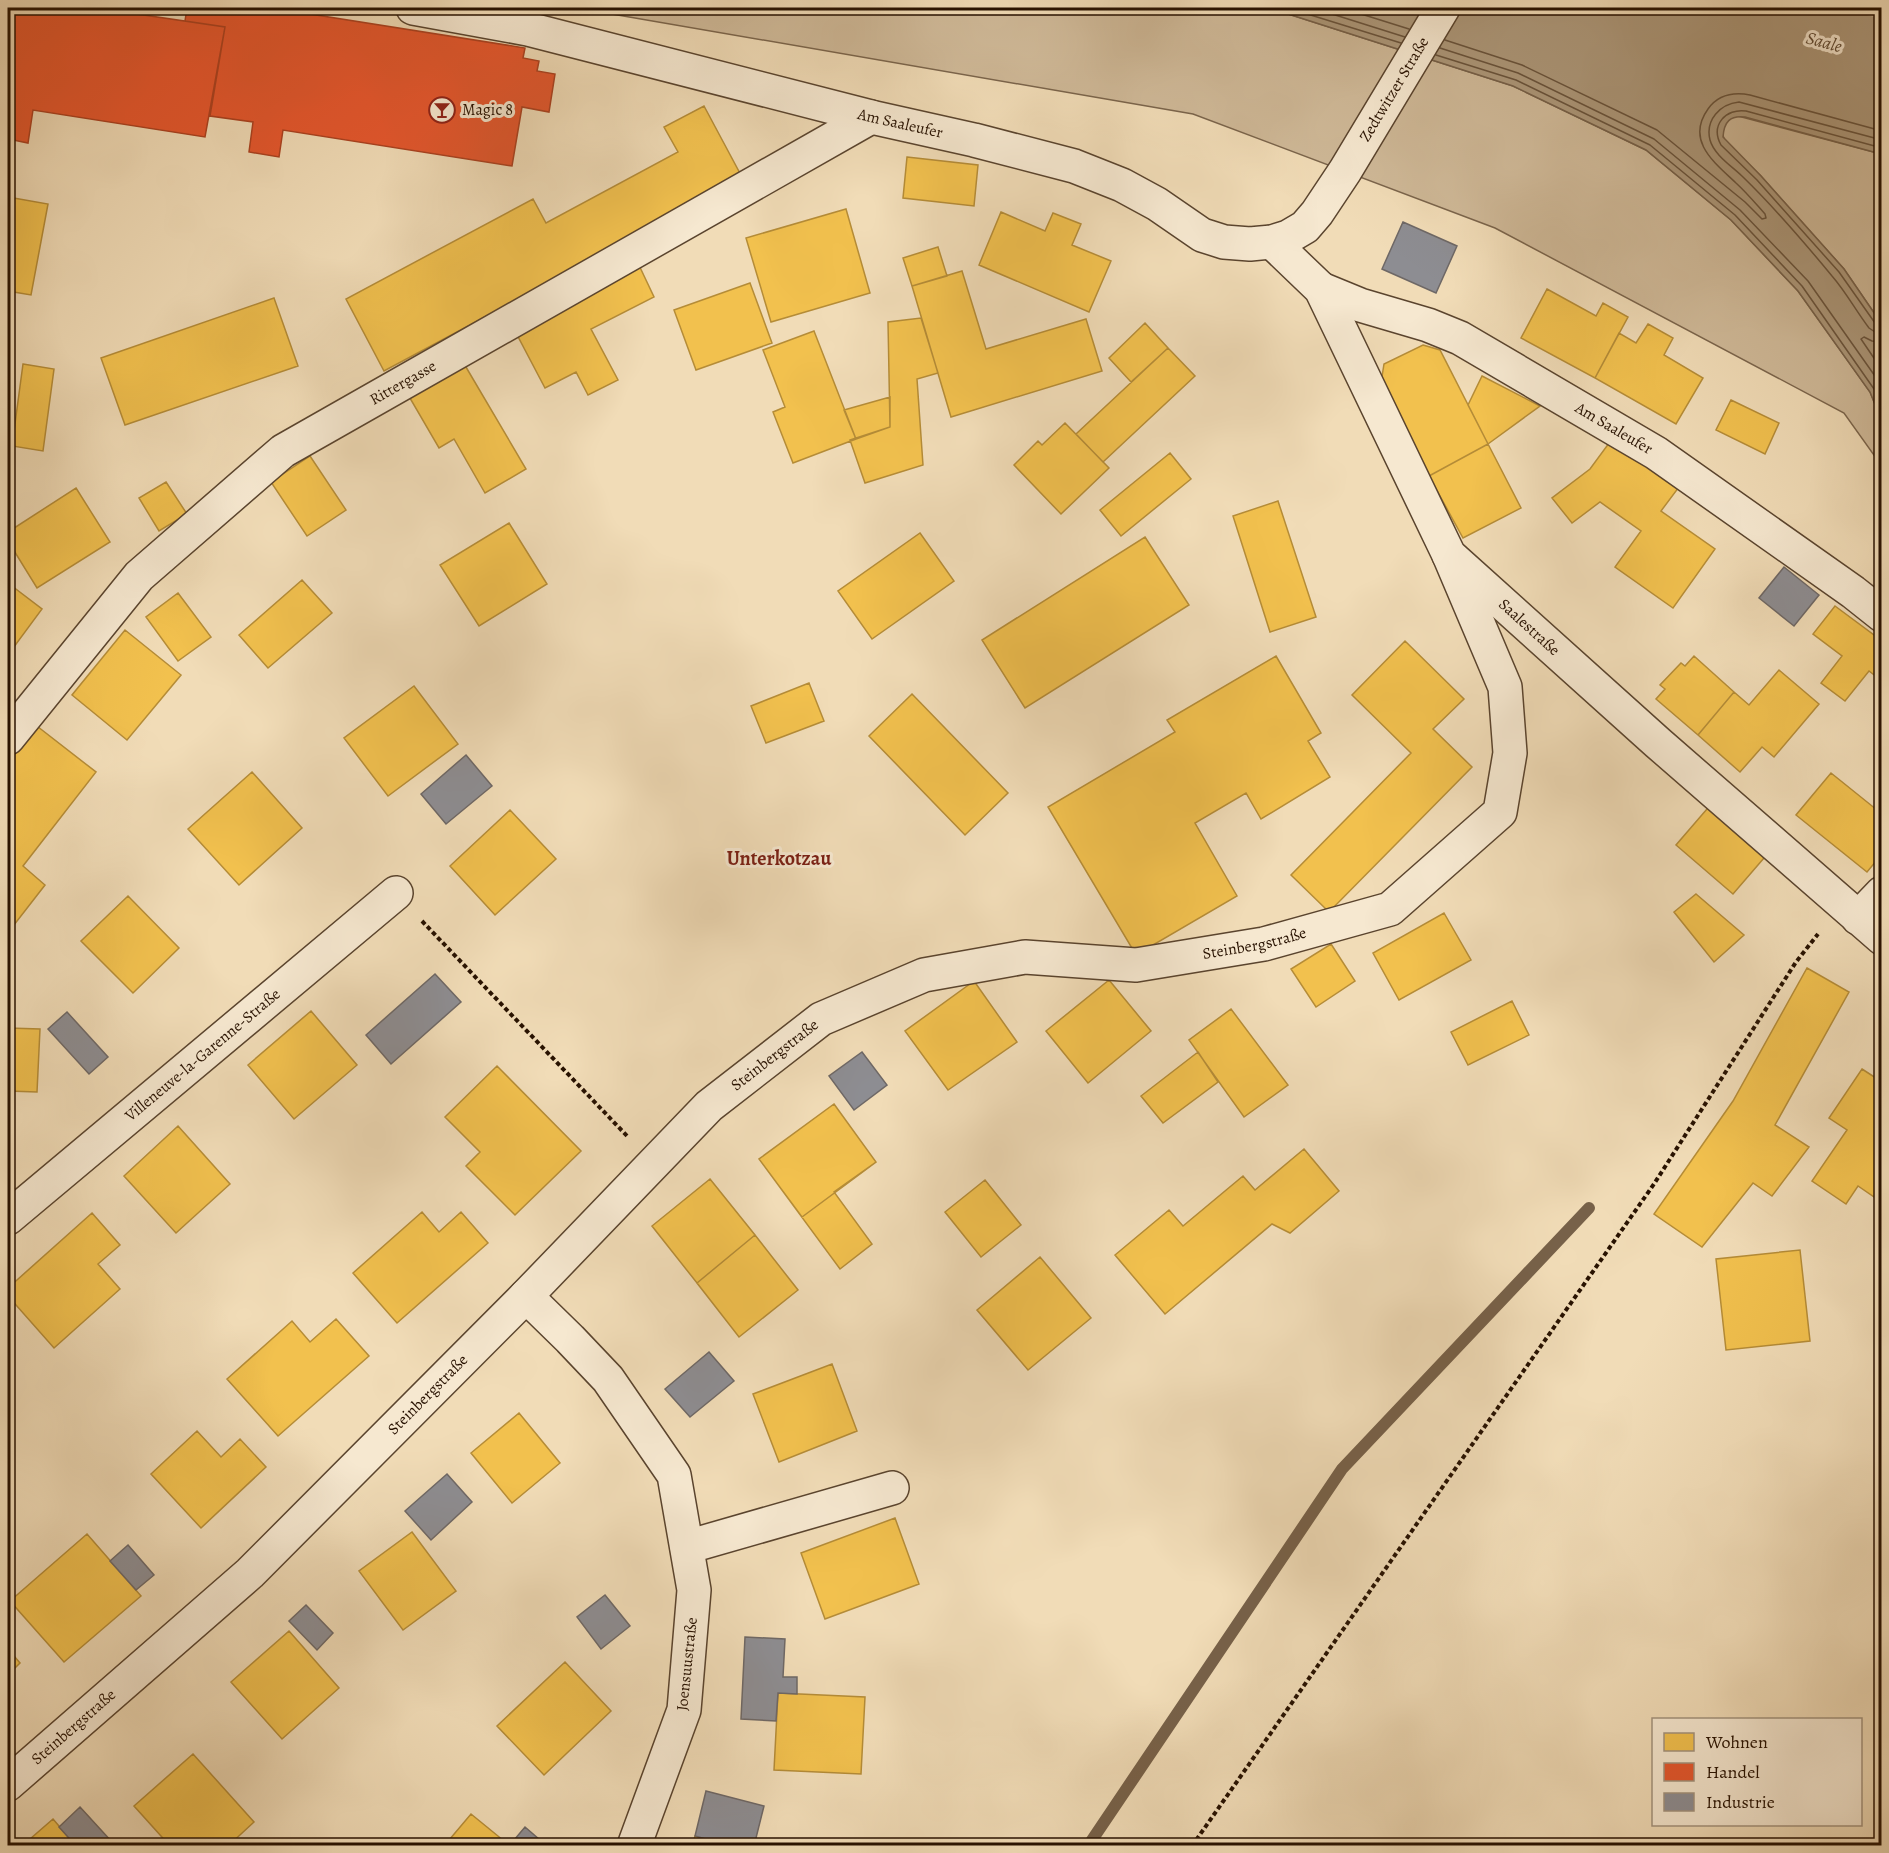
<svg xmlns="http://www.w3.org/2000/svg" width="1889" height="1853" font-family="Alegreya,serif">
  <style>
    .green { fill: #cfb998; stroke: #7b654c; stroke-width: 1.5 }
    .water { fill: #ac9779; stroke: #776149; stroke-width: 1.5 }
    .homes { fill: #f2c14e; stroke: #b58c37; stroke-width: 1.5 }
    .shops { fill: #e4572e; stroke: #ab4220; stroke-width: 1.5 }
    .industry { fill: #8d8d92; stroke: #6e6866; stroke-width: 1.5 }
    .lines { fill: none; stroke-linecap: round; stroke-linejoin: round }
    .shore { stroke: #6a543c; stroke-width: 1.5 }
    .stream { stroke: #776149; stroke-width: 12 }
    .river { stroke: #ac9779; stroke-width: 75 }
    .minor-casing { stroke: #5a442e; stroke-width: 36 }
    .path { stroke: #271100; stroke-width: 4; stroke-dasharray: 4.5 3; stroke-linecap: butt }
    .minor { stroke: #f6e8d0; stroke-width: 33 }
    .labels { text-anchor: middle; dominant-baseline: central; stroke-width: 6; stroke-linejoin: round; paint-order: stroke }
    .street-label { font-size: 16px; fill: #271100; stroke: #f6e8d0 }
    .poi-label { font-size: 16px; fill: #271100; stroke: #f6e8d0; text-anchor: start }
    .water-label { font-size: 18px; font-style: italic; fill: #634d36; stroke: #f6e8d0 }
    .quarter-label { font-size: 20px; font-weight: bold; fill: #7a1f14; stroke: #f6e8d0 }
  </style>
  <rect width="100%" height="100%" fill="#f1dcb7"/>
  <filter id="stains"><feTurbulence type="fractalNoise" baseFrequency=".00333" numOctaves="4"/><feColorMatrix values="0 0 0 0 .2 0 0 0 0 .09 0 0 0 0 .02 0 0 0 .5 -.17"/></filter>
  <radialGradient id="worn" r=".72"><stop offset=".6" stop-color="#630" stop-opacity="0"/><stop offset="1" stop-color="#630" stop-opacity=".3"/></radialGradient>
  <!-- green -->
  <path class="green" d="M 577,8 L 1256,8 L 1282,12 L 1513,86 L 1646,150 L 1731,220 L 1798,291 L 1870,392 L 1881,419 L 1881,465 L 1844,413 L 1495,228 L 1193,114 Z
    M 1685,8 L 1881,8 L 1881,63 Z
    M 1738,116 L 1881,154 L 1881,323 L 1844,269 L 1761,176 L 1725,141 C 1719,129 1726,118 1738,116 Z"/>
  <!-- water -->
  <path class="water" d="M 1256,8 L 1685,8 L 1881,63 L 1881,154 L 1745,117 C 1730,115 1724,122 1723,137 L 1761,176 L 1844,269 L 1881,323 L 1881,419 L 1870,392 L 1798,291 L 1731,220 L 1646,150 L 1513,86 L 1282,12 Z"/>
  <!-- homes -->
  <path class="homes" d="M 704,106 L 743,179 L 384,371 L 346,299 L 533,199 L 546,223 L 678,152 L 664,127 Z
    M 907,157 L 978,165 L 974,206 L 903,198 Z
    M 8,197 L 48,204 L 31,295 L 8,291 Z
    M 846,209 L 870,293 L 771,322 L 746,238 Z
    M 1001,212 L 1045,231 L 1053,213 L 1081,224 L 1072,245 L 1111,261 L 1089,312 L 979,265 Z
    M 938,247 L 947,276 L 912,286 L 903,258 Z
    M 637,261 L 654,297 L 591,329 L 618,380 L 588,395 L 576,372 L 545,388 L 514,329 Z
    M 962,271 L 986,349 L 1086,319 L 1102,371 L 951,417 L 912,286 Z
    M 750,283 L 772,343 L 696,370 L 674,310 Z
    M 1547,289 L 1596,316 L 1603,303 L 1628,317 L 1595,378 L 1521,338 Z
    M 274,298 L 298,366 L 125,425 L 101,358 Z
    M 921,318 L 938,373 L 917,379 L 923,465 L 865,483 L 850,440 L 890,427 L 888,322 Z
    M 1145,323 L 1168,348 L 1131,382 L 1109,358 Z
    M 1648,324 L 1673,338 L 1664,355 L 1703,378 L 1676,424 L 1595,378 L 1619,333 L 1636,343 Z
    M 814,331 L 856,439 L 793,463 L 773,412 L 785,407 L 763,350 Z
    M 1423,345 L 1440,350 L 1488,444 L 1429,476 L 1381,383 L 1384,364 Z
    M 1168,348 L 1195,376 L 1103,462 L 1076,434 Z
    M 463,362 L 526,469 L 485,493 L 454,439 L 439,448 L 407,393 Z
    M 23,364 L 54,369 L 43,451 L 12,446 Z
    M 1482,376 L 1540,406 L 1488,444 L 1468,405 Z
    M 890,397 L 890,427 L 856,439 L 844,410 Z
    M 1731,400 L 1779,423 L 1765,454 L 1716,430 Z
    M 1065,423 L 1109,468 L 1061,514 L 1014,465 L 1038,441 L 1042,445 Z
    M 1612,439 L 1679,487 L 1661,511 L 1715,549 L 1673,608 L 1615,567 L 1641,531 L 1600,502 L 1572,523 L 1552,498 L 1590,469 Z
    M 1488,444 L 1521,508 L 1463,538 L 1429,476 Z
    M 1170,453 L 1191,479 L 1121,536 L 1100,510 Z
    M 310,456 L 346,510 L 307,536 L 271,482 Z
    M 166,482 L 187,514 L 159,531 L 139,498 Z
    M 76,488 L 110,542 L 37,588 L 8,541 L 8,532 Z
    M 1278,501 L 1316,617 L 1270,632 L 1233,516 Z
    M 509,523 L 547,584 L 479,626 L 440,565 Z
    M 920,533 L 954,581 L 872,639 L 838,591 Z
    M 1145,537 L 1189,605 L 1025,708 L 982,640 Z
    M 302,580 L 332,613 L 268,668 L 239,635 Z
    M 8,583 L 42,609 L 8,655 Z
    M 178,593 L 211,637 L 178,661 L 146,617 Z
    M 1835,606 L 1882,641 L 1882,681 L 1869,671 L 1845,701 L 1821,683 L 1842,656 L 1813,634 Z
    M 125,630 L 181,675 L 127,740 L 72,695 Z
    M 1405,641 L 1464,699 L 1433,729 L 1472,767 L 1329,912 L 1291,875 L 1411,753 L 1352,695 Z
    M 1276,656 L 1321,733 L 1308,741 L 1330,777 L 1261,819 L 1246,793 L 1195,823 L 1237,896 L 1136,955 L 1048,807 L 1175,732 L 1167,720 Z
    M 1694,656 L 1734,692 L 1698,735 L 1656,699 L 1665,689 L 1660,685 L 1681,663 L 1685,666 Z
    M 1779,670 L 1819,704 L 1774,757 L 1762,747 L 1740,772 L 1698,735 L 1734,692 L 1749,705 Z
    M 809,683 L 824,721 L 766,743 L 751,706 Z
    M 414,686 L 458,744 L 388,796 L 344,738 Z
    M 912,694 L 1008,793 L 965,835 L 869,736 Z
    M 33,723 L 96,772 L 23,866 L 45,885 L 14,925 L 8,920 L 8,757 Z
    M 252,772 L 302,828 L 239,885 L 188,829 Z
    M 1831,773 L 1882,814 L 1882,854 L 1867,872 L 1796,815 Z
    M 1713,802 L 1770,851 L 1733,894 L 1676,845 Z
    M 510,810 L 556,859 L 495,915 L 450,866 Z
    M 1696,894 L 1744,935 L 1714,962 L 1674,912 Z
    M 128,896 L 179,948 L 133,993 L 81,941 Z
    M 1444,913 L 1471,960 L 1399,1000 L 1373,953 Z
    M 1331,944 L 1355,981 L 1316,1007 L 1291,969 Z
    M 1807,968 L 1849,992 L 1775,1125 L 1809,1147 L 1772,1196 L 1753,1183 L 1702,1247 L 1654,1214 L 1733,1101 Z
    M 1109,980 L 1151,1031 L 1088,1083 L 1046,1031 Z
    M 974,981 L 1017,1042 L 948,1090 L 905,1031 Z
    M 1512,1001 L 1529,1035 L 1468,1065 L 1451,1032 Z
    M 1231,1009 L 1288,1085 L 1244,1117 L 1189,1040 Z
    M 311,1011 L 357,1065 L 294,1119 L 248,1065 Z
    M 8,1028 L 40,1029 L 37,1092 L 8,1091 Z
    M 1198,1052 L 1218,1082 L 1163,1123 L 1141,1096 Z
    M 497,1066 L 581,1151 L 515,1215 L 466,1166 L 480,1152 L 445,1117 Z
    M 1862,1069 L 1882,1082 L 1882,1195 L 1880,1201 L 1858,1186 L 1846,1204 L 1812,1181 L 1847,1130 L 1829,1118 Z
    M 834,1104 L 876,1162 L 802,1217 L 759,1159 Z
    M 834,1104 L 876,1162 L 834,1192 L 872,1244 L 840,1269 L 759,1159 Z
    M 178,1126 L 230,1184 L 176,1233 L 124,1176 Z
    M 1304,1149 L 1339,1191 L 1290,1233 L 1272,1224 L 1165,1314 L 1115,1255 L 1169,1210 L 1183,1226 L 1243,1176 L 1255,1190 Z
    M 710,1179 L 755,1235 L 697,1283 L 652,1226 Z
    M 985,1180 L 1021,1225 L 981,1257 L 945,1212 Z
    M 422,1212 L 439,1232 L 461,1212 L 488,1243 L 397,1323 L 353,1273 Z
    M 92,1213 L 120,1245 L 98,1264 L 120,1289 L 54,1348 L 8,1296 L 8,1288 Z
    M 755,1235 L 798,1290 L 739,1337 L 697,1283 Z
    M 1800,1250 L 1810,1341 L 1726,1350 L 1716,1259 Z
    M 1040,1257 L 1091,1318 L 1028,1370 L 977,1310 Z
    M 336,1319 L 369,1356 L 278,1436 L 227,1379 L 292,1321 L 310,1342 Z
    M 832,1364 L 857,1431 L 779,1462 L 753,1394 Z
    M 519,1413 L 560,1463 L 512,1503 L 471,1453 Z
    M 197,1431 L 221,1457 L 240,1439 L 266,1467 L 201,1528 L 151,1474 Z
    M 895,1518 L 919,1584 L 825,1619 L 801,1553 Z
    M 412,1532 L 456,1591 L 403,1630 L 359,1571 Z
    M 87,1534 L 141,1596 L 64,1662 L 10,1601 Z
    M 289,1631 L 339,1688 L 282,1739 L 231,1682 Z
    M 8,1649 L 20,1663 L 8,1675 Z
    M 565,1662 L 611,1711 L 544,1775 L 497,1726 Z
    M 778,1693 L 865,1697 L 861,1774 L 774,1770 Z
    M 193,1754 L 254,1822 L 228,1846 L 170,1846 L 134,1806 Z
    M 471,1814 L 509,1845 L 509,1846 L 444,1846 Z
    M 53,1819 L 76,1846 L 22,1846 Z
    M 695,1836 L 731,1846 L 692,1846 Z"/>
  <!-- shops -->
  <path class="shops" d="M 8,8 L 96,8 L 225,27 L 205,137 L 33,110 L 28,143 L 8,139 Z
    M 187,8 L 272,8 L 525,48 L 523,58 L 539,61 L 537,71 L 555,74 L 549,112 L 522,107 L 512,166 L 283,130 L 279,157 L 249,152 L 253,122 L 210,116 L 225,27 L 185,21 Z"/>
  <!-- industry -->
  <path class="industry" d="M 1403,222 L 1457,246 L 1436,293 L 1382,269 Z
    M 1784,567 L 1819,595 L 1794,626 L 1759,598 Z
    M 466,755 L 492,786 L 446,824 L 421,794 Z
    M 435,974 L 461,1002 L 391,1064 L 366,1035 Z
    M 67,1012 L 108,1057 L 89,1074 L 48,1029 Z
    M 862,1052 L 887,1085 L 854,1110 L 829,1076 Z
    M 709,1352 L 734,1381 L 690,1417 L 665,1389 Z
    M 447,1474 L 472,1502 L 431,1540 L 405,1511 Z
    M 128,1545 L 154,1575 L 136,1590 L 110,1561 Z
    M 605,1595 L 630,1626 L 601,1649 L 577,1617 Z
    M 306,1605 L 333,1633 L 317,1650 L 289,1621 Z
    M 745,1637 L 785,1639 L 783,1677 L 797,1677 L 797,1694 L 778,1693 L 776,1721 L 741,1719 Z
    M 706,1791 L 764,1806 L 754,1846 L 731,1846 L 695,1836 Z
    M 80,1807 L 112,1842 L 108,1846 L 76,1846 L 59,1827 Z
    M 525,1827 L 547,1846 L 509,1846 Z"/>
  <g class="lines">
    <!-- shore -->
    <path class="shore" d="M 1288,8 L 1401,43
      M 1313,8 L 1405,37
      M 1342,8 L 1409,29
      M 1672,8 L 1675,22 L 1688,32 L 1882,85
      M 1681,8 L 1683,17 L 1691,23 L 1882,76
      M 1688,8 L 1689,13 L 1693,16 L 1882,68
      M 1445,40 L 1522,65 L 1657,130 L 1745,202 L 1762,219 L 1766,218 L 1765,214 C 1756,204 1747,193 1736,183 C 1715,163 1685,141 1708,109 C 1718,95 1734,92 1750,95 L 1882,131
      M 1440,48 L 1518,73 L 1654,139 L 1740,210 L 1808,281 L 1882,386
      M 1436,55 L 1516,80 L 1650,145 L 1735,215 L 1802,286 L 1874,389 L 1882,404
      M 1882,140 L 1739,102 C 1720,104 1705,120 1710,140 C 1714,155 1733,167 1743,177 C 1775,208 1804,242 1832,276 C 1846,292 1856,311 1869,328 L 1875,332 L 1882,333
      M 1882,148 L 1746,111 C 1726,108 1710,125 1721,145 L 1757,180 L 1839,272 L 1875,323 L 1882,326
      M 1882,342 L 1872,341 L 1864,337 L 1861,339 L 1882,370"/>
    <!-- stream -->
    <path class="stream" d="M 1088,1846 L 1342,1469 L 1589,1208"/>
    <!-- river -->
    <path class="river" d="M 1698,8 L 1882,58"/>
    <!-- minor casing -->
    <g class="minor-casing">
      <g id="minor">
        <path id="s1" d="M 413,8 L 528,29 L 871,117 L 974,140 L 1074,166 L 1122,185 L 1157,204 L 1202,235 L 1224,242 L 1250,244 L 1272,242 L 1288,237 L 1305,227 L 1317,213 L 1345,171 L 1443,8"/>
        <path id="s2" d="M 1272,242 L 1321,289 L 1449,555 L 1658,743 L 1882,938"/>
        <path id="s3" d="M 1321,289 L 1360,305 L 1428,325 L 1460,338 L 1656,453 L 1853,592 L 1882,615"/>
        <path id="s4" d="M 8,738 L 139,576 L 283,451 L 871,117"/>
        <path d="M 1858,918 L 1882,893"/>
        <path id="s5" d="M 8,1218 L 396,893"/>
        <path d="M 526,1296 L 570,1339 L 608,1379 L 674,1475 L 694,1590 L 684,1710 L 634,1846"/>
        <path d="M 687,1547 L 892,1488"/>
        <path id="s6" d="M 8,1784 L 250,1573 L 526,1296 L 709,1106 L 821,1019 L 924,975 L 1025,957 L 1136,965 L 1264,944 L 1390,909 L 1500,812 L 1510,753 L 1505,687 L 1449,555"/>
      </g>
    </g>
    <!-- path -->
    <path class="path" d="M 422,921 L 628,1137
      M 1192,1846 L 1654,1184 L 1796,962 L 1818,934"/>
    <!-- minor -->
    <use href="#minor" class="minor"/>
  </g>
  <!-- icons -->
  <defs>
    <g id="bar-ring" transform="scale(1.35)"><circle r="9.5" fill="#f6e8d0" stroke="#8f2418" stroke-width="1.5"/><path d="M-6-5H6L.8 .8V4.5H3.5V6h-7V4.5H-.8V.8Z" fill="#8f2418"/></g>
  </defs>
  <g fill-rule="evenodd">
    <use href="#bar-ring" x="442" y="110"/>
  </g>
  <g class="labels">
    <!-- street labels -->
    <g class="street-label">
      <text stroke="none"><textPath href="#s1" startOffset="1098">Zedtwitzer Straße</textPath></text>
      <text stroke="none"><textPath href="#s1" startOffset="501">Am Saaleufer</textPath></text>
      <text stroke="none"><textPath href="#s4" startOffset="537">Rittergasse</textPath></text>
      <text stroke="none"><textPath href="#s3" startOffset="326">Am Saaleufer</textPath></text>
      <text stroke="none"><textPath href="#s2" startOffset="471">Saalestraße</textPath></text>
      <text stroke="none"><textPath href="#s6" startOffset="1564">Steinbergstraße</textPath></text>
      <text stroke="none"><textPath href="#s6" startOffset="1059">Steinbergstraße</textPath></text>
      <text stroke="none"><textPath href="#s5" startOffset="254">Villeneuve-la-Garenne-Straße</textPath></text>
      <text stroke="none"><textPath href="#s6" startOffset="573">Steinbergstraße</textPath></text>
      <text transform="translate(687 1664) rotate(-84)">Joensuustraße</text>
      <text stroke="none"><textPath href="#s6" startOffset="87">Steinbergstraße</textPath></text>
    </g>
    <!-- poi labels -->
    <g class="poi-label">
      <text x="462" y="110">Magic 8</text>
    </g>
    <!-- water labels -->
    <g class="water-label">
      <text transform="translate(1824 42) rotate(15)">Saale</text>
    </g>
    <!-- quarter labels -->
    <g class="quarter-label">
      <text x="779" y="858">Unterkotzau</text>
    </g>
  </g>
  <!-- margin -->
  <rect width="1889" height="1853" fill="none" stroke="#f1dcb7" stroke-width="30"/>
  <rect x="9" y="9" width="1871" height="1835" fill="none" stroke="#271100" stroke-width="3"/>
  <rect x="15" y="15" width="1859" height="1823" fill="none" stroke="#271100" stroke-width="1.5"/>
  <!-- legend -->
  <rect x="1652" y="1718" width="210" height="108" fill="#f6e8d0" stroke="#a3927d" stroke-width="1.5"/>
  <rect x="1664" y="1733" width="30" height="18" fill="#f2c14e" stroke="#a3927d" stroke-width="1.5"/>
  <text x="1706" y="1748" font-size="18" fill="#271100">Wohnen</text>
  <rect x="1664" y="1763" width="30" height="18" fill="#e4572e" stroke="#a3927d" stroke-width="1.5"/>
  <text x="1706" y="1778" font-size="18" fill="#271100">Handel</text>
  <rect x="1664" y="1793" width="30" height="18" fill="#8d8d92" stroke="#a3927d" stroke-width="1.5"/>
  <text x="1706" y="1808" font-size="18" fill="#271100">Industrie</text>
  <rect width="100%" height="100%" filter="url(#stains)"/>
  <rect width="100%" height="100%" fill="url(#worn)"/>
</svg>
